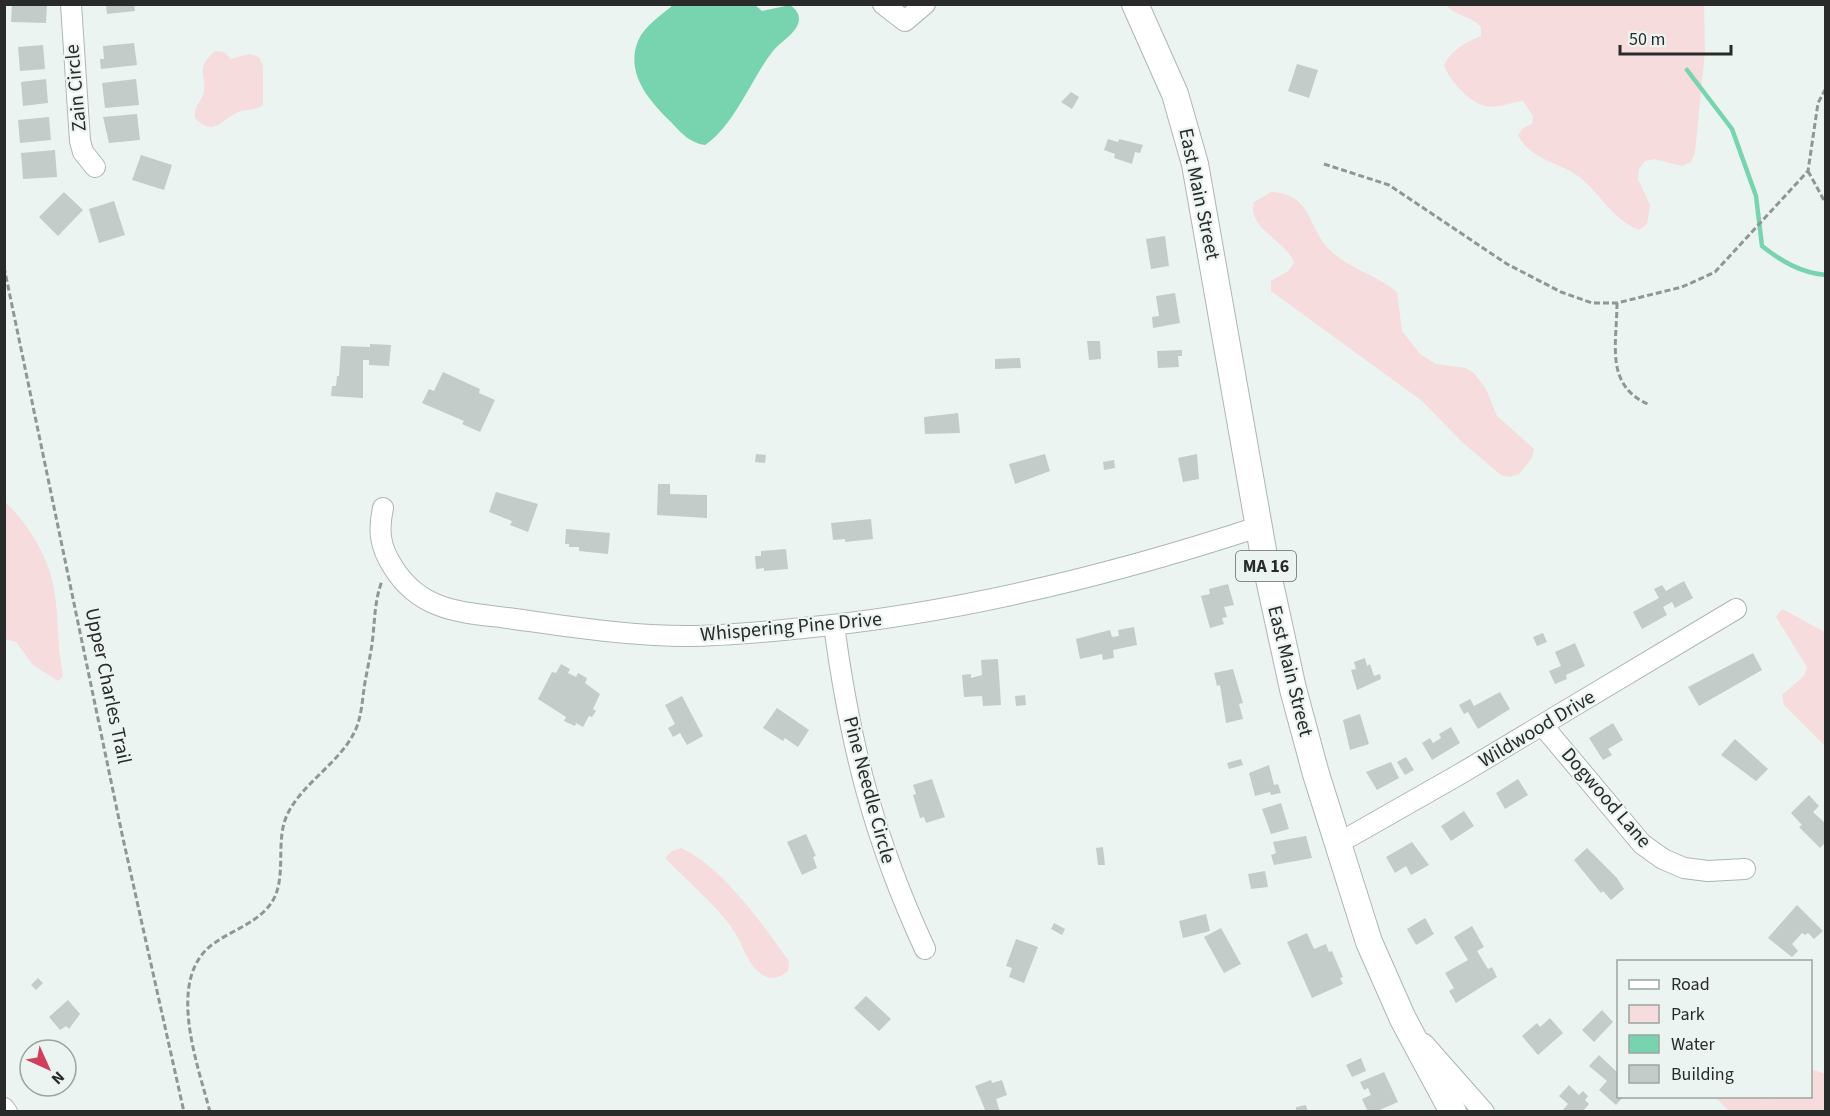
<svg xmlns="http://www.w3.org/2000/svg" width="1830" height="1116" font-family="'Source Sans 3',sans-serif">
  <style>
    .green { fill: #f7dcde }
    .water { fill: #77d4af }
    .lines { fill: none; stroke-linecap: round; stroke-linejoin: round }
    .stream { stroke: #77d4af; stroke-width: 4.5 }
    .building { fill: #c3ccc8 }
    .minor-casing { stroke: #aeb6b2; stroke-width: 22 }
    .major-casing { stroke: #aeb6b2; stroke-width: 28 }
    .path { stroke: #909693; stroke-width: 3; stroke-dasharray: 6 3; stroke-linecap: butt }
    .minor { stroke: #fff; stroke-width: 20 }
    .major { stroke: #fff; stroke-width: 26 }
    .labels { text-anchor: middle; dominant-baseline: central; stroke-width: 4.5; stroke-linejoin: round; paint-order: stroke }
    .shield { fill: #ebf4f0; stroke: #626765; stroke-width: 1.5 }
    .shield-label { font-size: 18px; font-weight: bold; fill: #282b29 }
    .street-label { font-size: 20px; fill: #282b29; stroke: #ebf4f0 }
  </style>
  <rect width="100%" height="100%" fill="#ebf4f0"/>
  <!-- green -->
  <path class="green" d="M 1446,5 L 1704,5 L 1705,51 L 1695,153 L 1691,162 L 1682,166 L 1654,159 L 1645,161 L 1639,169 L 1638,179 L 1650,205 L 1647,224 L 1639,230 C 1614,220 1602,197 1583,180 C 1563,162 1531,162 1518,135 L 1523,128 L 1532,124 L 1533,116 L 1523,101 C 1512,102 1496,109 1485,106 C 1469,102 1449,80 1444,65 C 1452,49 1465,43 1481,36 L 1481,27 C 1471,16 1455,16 1446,5 Z
    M 215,51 L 224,52 L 231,59 L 249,54 L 259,57 L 263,66 L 263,105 C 254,112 246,108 236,113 C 220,121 214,137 195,118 C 194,104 202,102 204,91 C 206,71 195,69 215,51 Z
    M 1271,192 C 1313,194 1306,226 1330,250 C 1349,269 1377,275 1397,292 L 1402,331 L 1420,354 L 1436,364 L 1466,368 L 1474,373 L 1486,389 L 1497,416 L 1534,449 L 1532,458 L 1519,474 L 1510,477 L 1501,475 L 1463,443 L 1422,401 L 1271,291 L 1271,281 L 1288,271 L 1294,263 C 1287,240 1246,229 1254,202 Z
    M 4,501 C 27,522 49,557 54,589 C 59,618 57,646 63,676 L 58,681 L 33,665 L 16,642 L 5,639 Z
    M 1782,609 L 1825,632 L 1825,746 L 1784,705 L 1782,695 L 1804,676 L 1807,667 L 1776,617 Z
    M 681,848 C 722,866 763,925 789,961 L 788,971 C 780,977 773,981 763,975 C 748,966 744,947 735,933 C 721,909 685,879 665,858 L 672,851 Z
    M 1811,1069 L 1825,1074 L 1825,1111 L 1729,1111 L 1715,1097 L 1771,1099 L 1810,1096 Z"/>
  <!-- water -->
  <path class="water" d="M 674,4 L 755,5 L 762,11 L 790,5 C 797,10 801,16 798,24 C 794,35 780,42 773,51 C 751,79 734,126 705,145 C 690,143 681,133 671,122 C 649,101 625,73 638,41 C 644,26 662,15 674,4 Z"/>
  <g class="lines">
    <!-- stream -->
    <path class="stream" d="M 1687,70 L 1732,129 L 1756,196 L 1762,246 C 1781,261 1801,273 1826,275"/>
  </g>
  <!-- building -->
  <path class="building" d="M 12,4 L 47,4 L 46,23 L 11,22 Z
    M 106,4 L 134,4 L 135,11 L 107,14 Z
    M 134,43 L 137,65 L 101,69 L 100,59 L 104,59 L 103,46 Z
    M 43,45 L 45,69 L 20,71 L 18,47 Z
    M 1297,64 L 1318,70 L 1309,98 L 1288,91 Z
    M 46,79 L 48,103 L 23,106 L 21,82 Z
    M 136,79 L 139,105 L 105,108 L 102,83 Z
    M 1071,92 L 1079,97 L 1072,109 L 1061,102 Z
    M 137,114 L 140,140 L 109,143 L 103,117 Z
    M 49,117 L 51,140 L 20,143 L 18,120 Z
    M 1108,139 L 1118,142 L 1119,139 L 1143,145 L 1140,153 L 1135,152 L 1132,164 L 1114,158 L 1115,154 L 1104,150 Z
    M 55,150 L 57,177 L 23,179 L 21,153 Z
    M 141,155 L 172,165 L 164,190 L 132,180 Z
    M 64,192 L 83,210 L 58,236 L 39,217 Z
    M 114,201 L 125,235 L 99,243 L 89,209 Z
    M 1165,236 L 1169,266 L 1151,269 L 1146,239 Z
    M 1175,293 L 1180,323 L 1153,328 L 1152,317 L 1159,316 L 1156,296 Z
    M 1087,341 L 1100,341 L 1101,359 L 1089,360 Z
    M 370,344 L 391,345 L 389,366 L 369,365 L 369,360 L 363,360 L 363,398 L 331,396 L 332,386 L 336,386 L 337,376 L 339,376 L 341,346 L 370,347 Z
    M 1182,350 L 1182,356 L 1178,356 L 1179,367 L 1158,368 L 1157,351 Z
    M 1020,358 L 1021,368 L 995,369 L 995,359 Z
    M 443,372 L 480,389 L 479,393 L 495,400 L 480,432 L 462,424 L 464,421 L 422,403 L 429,389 L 434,391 Z
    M 958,413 L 960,433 L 925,434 L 924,417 Z
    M 756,454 L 766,455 L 765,463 L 755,462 Z
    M 1045,454 L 1050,471 L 1015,484 L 1009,464 Z
    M 1197,454 L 1199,479 L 1183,482 L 1178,458 Z
    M 1114,460 L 1115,468 L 1104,470 L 1103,462 Z
    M 658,484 L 670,484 L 670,494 L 707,495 L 707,518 L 657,515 Z
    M 496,492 L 538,504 L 528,532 L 510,525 L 512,521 L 489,512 Z
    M 871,519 L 873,539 L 845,542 L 845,539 L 833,540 L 831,523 Z
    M 566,529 L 610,533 L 608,554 L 579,551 L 579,547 L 569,547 L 569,544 L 565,544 Z
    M 786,549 L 788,569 L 764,571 L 764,568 L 756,569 L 755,556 L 761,556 L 761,551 Z
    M 1684,581 L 1693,598 L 1675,608 L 1672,602 L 1663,607 L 1667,615 L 1642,629 L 1633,612 L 1659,598 L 1654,589 L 1662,585 L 1666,591 Z
    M 1228,584 L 1234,605 L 1224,607 L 1227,617 L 1222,618 L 1224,624 L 1210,628 L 1201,596 L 1210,594 L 1209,589 Z
    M 1134,627 L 1137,645 L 1113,650 L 1114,658 L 1103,660 L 1102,654 L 1080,659 L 1076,639 L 1110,630 L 1112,637 L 1119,636 L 1118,630 Z
    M 1543,633 L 1547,642 L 1537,646 L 1533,637 Z
    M 1575,643 L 1585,666 L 1566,675 L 1567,679 L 1555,684 L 1549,671 L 1561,666 L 1555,652 Z
    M 1753,653 L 1762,670 L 1699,706 L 1688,687 Z
    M 1365,658 L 1367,666 L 1370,664 L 1374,676 L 1380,674 L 1381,679 L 1357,690 L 1351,670 L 1356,669 L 1354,662 Z
    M 998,659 L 1001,705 L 983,706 L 982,696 L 964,697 L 962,675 L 971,674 L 971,678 L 982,675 L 981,660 Z
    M 561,664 L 570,669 L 568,673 L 576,677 L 578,673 L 587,678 L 585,683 L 600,694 L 593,709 L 596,711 L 592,717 L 589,716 L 583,727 L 576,723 L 575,726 L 564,721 L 566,717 L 538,699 L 552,672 L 556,673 Z
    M 1233,669 L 1243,703 L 1239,704 L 1243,719 L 1226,723 L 1220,685 L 1217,686 L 1214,673 Z
    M 1500,692 L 1510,709 L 1478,729 L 1468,712 L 1464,714 L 1459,705 L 1470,699 L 1474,706 Z
    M 1025,695 L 1026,705 L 1016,706 L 1015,696 Z
    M 682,696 L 703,736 L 687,745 L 680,733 L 673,737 L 668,728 L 675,724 L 665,705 Z
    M 777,708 L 809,730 L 798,747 L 785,738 L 783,741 L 763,728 Z
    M 1360,714 L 1369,744 L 1350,750 L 1343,720 Z
    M 1613,723 L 1623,740 L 1608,749 L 1612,755 L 1603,760 L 1589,738 Z
    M 1451,727 L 1460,743 L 1432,760 L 1422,743 L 1430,738 L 1433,743 L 1441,738 L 1439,734 Z
    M 1735,739 L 1768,769 L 1756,781 L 1721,755 Z
    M 1406,757 L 1414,770 L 1405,775 L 1397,762 Z
    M 1241,759 L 1243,765 L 1229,769 L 1227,763 Z
    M 1391,762 L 1399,778 L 1377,790 L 1366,772 Z
    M 1269,765 L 1274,785 L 1278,784 L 1281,793 L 1271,795 L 1270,792 L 1255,796 L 1249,773 Z
    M 932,779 L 945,817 L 926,823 L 924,817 L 920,818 L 913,795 L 916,794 L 913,785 Z
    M 1518,779 L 1528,795 L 1505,809 L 1496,793 Z
    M 1809,795 L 1819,806 L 1813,812 L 1826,824 L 1826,842 L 1820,848 L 1799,827 L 1802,825 L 1791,813 Z
    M 1281,803 L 1289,829 L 1271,834 L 1262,809 Z
    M 1464,811 L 1474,826 L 1451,841 L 1441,826 Z
    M 806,834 L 816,856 L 813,857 L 817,868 L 802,875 L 787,842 Z
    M 1306,836 L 1312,858 L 1274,865 L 1271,855 L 1276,853 L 1273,842 Z
    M 1412,842 L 1429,865 L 1411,875 L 1406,866 L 1395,873 L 1386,857 Z
    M 1103,847 L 1105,865 L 1098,865 L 1096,848 Z
    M 1587,848 L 1617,878 L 1624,889 L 1611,900 L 1603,891 L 1601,893 L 1574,860 Z
    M 1265,871 L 1268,887 L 1251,889 L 1248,874 Z
    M 1797,905 L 1823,931 L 1814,939 L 1808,933 L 1805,935 L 1802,933 L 1792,944 L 1798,951 L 1792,957 L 1768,938 Z
    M 1206,914 L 1210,931 L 1183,938 L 1179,921 Z
    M 1425,918 L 1434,934 L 1416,945 L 1407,929 Z
    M 1054,923 L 1065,929 L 1062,935 L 1051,929 Z
    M 1472,926 L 1484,947 L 1477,951 L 1488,969 L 1492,967 L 1497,977 L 1456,1003 L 1449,991 L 1454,988 L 1445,973 L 1468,960 L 1454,937 Z
    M 1221,928 L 1241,964 L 1224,973 L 1204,937 Z
    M 1307,933 L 1314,949 L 1326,944 L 1329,952 L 1332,951 L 1343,977 L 1340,978 L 1343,984 L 1312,998 L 1287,942 Z
    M 1016,939 L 1038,947 L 1024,983 L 1009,977 L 1012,968 L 1006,966 Z
    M 38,978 L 43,983 L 36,990 L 31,985 Z
    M 866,996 L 891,1019 L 879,1031 L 854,1008 Z
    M 68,1000 L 80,1014 L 69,1029 L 66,1026 L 60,1030 L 49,1017 Z
    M 1602,1010 L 1613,1022 L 1594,1042 L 1582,1030 Z
    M 1550,1018 L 1563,1033 L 1538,1055 L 1522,1036 L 1537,1023 L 1540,1027 Z
    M 1599,1055 L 1618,1073 L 1618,1096 L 1624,1096 L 1616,1105 L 1599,1090 L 1607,1081 L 1589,1066 Z
    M 1361,1058 L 1366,1071 L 1352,1077 L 1346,1065 Z
    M 1384,1072 L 1398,1102 L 1375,1112 L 1368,1112 L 1362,1099 L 1371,1095 L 1368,1088 L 1364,1090 L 1360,1082 Z
    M 991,1080 L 992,1083 L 1002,1080 L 1007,1095 L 996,1099 L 1000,1112 L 986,1112 L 975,1086 Z
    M 1569,1085 L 1579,1095 L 1583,1091 L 1588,1096 L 1585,1100 L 1589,1104 L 1582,1112 L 1561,1112 L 1568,1104 L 1559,1096 Z
    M 1306,1105 L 1308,1112 L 1296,1112 L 1296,1107 Z"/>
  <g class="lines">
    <!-- minor casing -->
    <g class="minor-casing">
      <path id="minor" d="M 71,4 L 80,141 L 83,152 L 95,167
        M 883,4 L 905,21 L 925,4
        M 383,508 C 378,531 380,547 393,567 C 422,614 466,612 515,619 C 572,627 630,636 688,636 C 726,636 765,632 803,628 C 959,613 1109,576 1258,527
        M 834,625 C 850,745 874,839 925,949
        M 1543,726 L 1642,844 L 1663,859 L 1684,868 L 1708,871 L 1745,869
        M 1337,844 L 1460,774 L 1736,609
        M 1424,1044 L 1484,1112
        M 4,1108 L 7,1112"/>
    </g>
    <!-- major casing -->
    <g class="major-casing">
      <path id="major" d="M 1135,4 L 1175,94 L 1195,164 L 1264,556 L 1293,689 L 1316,774 L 1369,942 L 1403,1019 L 1453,1112"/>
    </g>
    <!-- path -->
    <path class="path" d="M 1324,164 L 1389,185 L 1507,264 L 1561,292 L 1592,303 L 1617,303 L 1682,287 L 1715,272 L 1808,171 L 1818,103 L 1826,88
      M 1808,171 L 1826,204
      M 4,267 L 122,834 L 184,1112
      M 1617,303 C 1617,344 1604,386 1650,405
      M 1826,354 L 1826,357
      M 210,1112 C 198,1065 165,979 213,944 C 232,930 258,923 272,902 C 288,876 274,840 288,813 C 304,782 338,764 354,733 C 361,720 362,703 364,689 C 366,674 370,659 372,644 C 375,622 374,602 382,581"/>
    <!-- minor -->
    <use href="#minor" class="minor"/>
    <!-- major -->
    <use href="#major" class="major"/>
  </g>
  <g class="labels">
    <!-- shield labels -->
    <rect class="shield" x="1236" y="551" width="60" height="30" rx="4.5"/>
    <g class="shield-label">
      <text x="1266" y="566">MA 16</text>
    </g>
    <!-- street labels -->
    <g class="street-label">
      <text transform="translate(76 88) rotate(-95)">Zain Circle</text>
      <text transform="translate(1199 194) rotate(78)">East Main Street</text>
      <text transform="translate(791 627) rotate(-5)">Whispering Pine Drive</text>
      <text transform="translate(1290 671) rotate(76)">East Main Street</text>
      <text transform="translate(108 686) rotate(78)">Upper Charles Trail</text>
      <text transform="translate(1537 729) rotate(-31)">Wildwood Drive</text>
      <text transform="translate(869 790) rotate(75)">Pine Needle Circle</text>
      <text transform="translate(1606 798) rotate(49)">Dogwood Lane</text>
    </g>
  </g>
  <!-- border -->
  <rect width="1830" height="1116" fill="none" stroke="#282b29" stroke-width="12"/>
  <!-- legend -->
  <rect x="1617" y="960" width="195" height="138" fill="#ebf4f0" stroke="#9da4a0" stroke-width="1.5"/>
  <rect x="1629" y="980" width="30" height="9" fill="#ffffff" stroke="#9da4a0" stroke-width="1.5"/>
  <text x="1671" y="990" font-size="18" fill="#282b29">Road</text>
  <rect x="1629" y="1005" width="30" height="18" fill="#f7dcde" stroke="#9da4a0" stroke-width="1.5"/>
  <text x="1671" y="1020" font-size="18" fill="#282b29">Park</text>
  <rect x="1629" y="1035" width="30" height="18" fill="#77d4af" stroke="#9da4a0" stroke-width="1.5"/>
  <text x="1671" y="1050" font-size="18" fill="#282b29">Water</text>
  <rect x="1629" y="1065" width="30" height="18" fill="#c3ccc8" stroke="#9da4a0" stroke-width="1.5"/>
  <text x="1671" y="1080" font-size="18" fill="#282b29">Building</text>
  <!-- north arrow -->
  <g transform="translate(48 1068) rotate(135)"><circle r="28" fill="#ebf4f0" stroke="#9da4a0" stroke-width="1.5"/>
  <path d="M0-4.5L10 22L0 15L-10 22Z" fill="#cf3f5c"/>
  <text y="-9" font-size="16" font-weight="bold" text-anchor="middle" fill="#282b29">N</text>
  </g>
  <!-- scale -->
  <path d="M1620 45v9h111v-9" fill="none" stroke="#282b29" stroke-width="3"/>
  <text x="1629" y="45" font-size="18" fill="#282b29" stroke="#ebf4f0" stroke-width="4.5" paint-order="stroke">50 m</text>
</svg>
